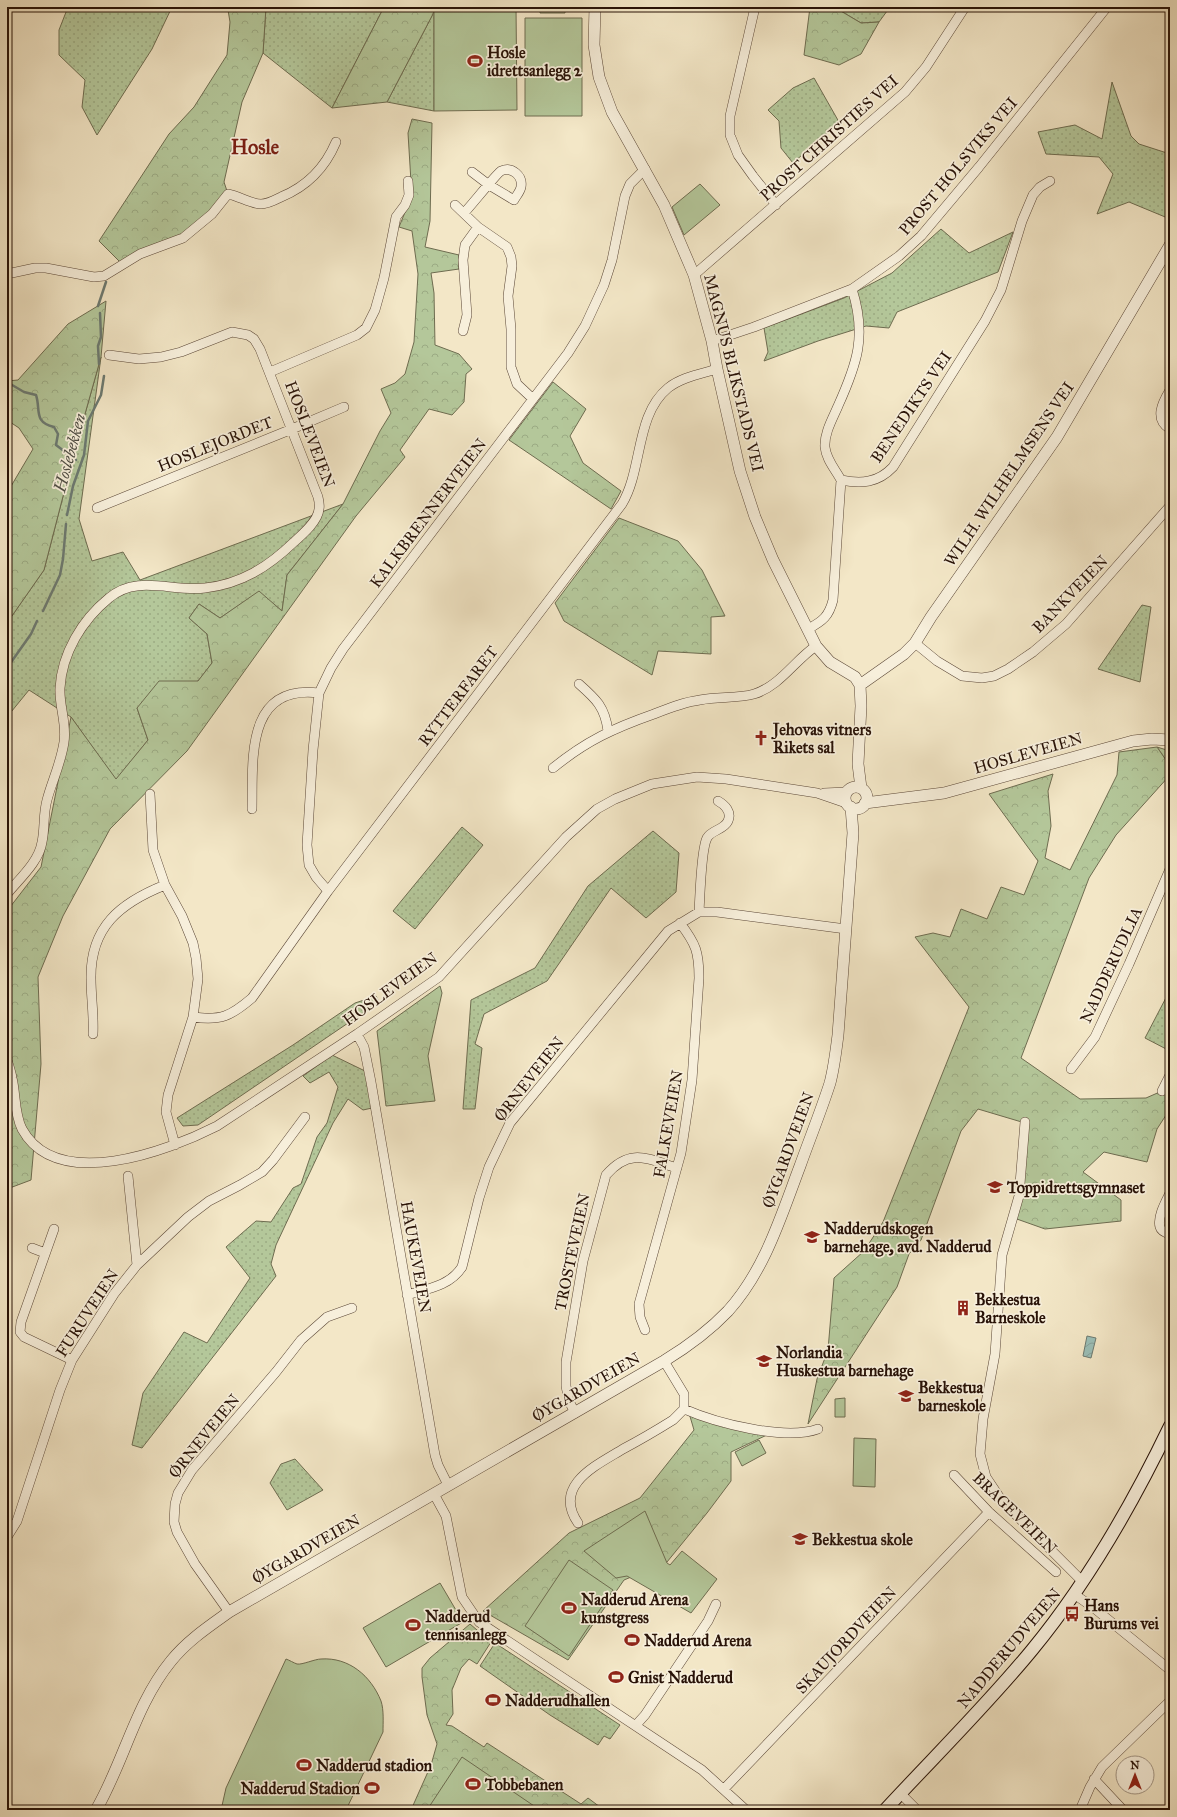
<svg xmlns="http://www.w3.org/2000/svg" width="1177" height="1817" font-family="'IM FELL Great Primer',serif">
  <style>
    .grass { fill: url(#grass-dots); stroke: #6e6c50 }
    .forest { fill: url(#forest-crowns); stroke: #6e6c50 }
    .garden { fill: #b4c79a; stroke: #6e6c50 }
    .water { fill: url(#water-waves); stroke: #6d7a71 }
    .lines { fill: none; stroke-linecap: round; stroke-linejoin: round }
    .stream { stroke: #6d7a71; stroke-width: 2.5 }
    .minor-casing { stroke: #5b4737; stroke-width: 10 }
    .tertiary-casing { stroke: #5b4737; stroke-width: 12 }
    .secondary-casing { stroke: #281207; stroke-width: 14 }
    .minor { stroke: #f7efdb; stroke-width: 9 }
    .tertiary { stroke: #f7efdb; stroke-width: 11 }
    .secondary { stroke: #f7efdb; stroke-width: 12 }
    .labels { text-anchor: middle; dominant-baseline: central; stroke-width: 3.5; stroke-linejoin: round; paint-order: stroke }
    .poi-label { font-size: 16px; font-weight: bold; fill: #281207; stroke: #f7efdb; text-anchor: start }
    .street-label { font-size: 16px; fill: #281207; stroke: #f7efdb }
    .water-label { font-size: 17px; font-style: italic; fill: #504f45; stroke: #f7efdb }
    .district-label { font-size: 20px; font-weight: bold; fill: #7a1f14; stroke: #f7efdb }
  </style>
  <defs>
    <pattern id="grass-dots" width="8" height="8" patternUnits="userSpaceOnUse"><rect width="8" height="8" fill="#b4c79a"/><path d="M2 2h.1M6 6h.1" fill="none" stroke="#9baa83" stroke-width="1.8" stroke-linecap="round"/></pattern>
    <pattern id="forest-crowns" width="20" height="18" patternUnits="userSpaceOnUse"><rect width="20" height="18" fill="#b4c79a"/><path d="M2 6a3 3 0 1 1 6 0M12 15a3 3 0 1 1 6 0" fill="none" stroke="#9baa83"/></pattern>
    <pattern id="water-waves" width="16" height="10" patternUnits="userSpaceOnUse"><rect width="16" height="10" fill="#9bbfb7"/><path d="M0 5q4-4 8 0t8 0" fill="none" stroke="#86a39c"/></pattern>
  </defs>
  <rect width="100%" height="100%" fill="#f3e7c7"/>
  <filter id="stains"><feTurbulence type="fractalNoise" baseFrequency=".005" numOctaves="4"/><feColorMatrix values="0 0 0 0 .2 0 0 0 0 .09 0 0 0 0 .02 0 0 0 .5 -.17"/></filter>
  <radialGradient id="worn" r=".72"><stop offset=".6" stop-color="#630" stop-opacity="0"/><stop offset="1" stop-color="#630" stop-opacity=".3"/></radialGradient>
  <!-- grass -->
  <path class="grass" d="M 68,7 L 172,7 L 152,49 L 97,135 L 82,107 L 85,80 L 59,55 L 59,30 Z
    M 266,7 L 384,7 L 332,108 L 263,53 Z
    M 834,7 L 890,7 L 879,22 L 861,23 Z
    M 434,12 L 434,111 L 387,102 Z
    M 814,78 L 839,122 L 793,163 L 781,148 L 779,121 L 768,110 L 793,88 Z
    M 1112,82 L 1131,136 L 1139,144 L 1170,154 L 1170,219 L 1129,202 L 1097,214 L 1113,174 L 1099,157 L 1046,154 L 1038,132 L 1075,125 L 1102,139 Z
    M 941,229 L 969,253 L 1013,232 L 998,272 L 897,312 L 889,328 L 866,326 L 818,341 L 764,361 L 768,352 L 764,328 L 844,298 L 892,273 Z
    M 101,357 L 79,519 L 92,561 L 123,552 L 140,580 L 343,504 L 287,575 L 282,611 L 259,592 L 220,618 L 199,604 L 189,618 L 207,634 L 212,663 L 198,681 L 137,708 L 148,740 L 116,780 L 71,717 L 29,690 L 7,717 L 7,623 L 44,570 L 76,446 Z
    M 1142,605 L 1151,607 L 1140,682 L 1098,669 Z
    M 1157,747 L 1170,751 L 1170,766 Z
    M 462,827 L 483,845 L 415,929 L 393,911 Z
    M 653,831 L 679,853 L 676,892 L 646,918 L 611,888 L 547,981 L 484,1014 L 475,1044 L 482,1048 L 475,1109 L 463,1109 L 471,1000 L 535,968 L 588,886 Z
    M 1170,990 L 1170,1051 L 1145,1038 Z
    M 376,996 L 379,1002 L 198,1125 L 183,1126 L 177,1118 L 293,1045 L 355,1003 Z
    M 332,1055 L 365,1071 L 372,1108 L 363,1110 L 348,1099 L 333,1123 L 276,1245 L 271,1264 L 276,1276 L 142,1448 L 132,1445 L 143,1393 L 184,1332 L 207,1343 L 250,1278 L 226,1247 L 256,1221 L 271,1222 L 293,1188 L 301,1184 L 317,1137 L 327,1123 L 338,1087 L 329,1072 L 310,1083 L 303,1076 Z
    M 295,1459 L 323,1490 L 287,1510 L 270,1483 L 281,1464 Z
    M 495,1643 L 620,1725 L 610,1739 L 604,1736 L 598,1745 L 550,1715 L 480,1666 Z"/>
  <!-- forest -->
  <path class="forest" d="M 230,7 L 266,7 L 263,53 L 242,102 L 224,182 L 228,194 L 199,226 L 123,265 L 99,241 L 169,134 L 194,107 L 227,55 L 230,22 L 228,10 Z
    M 384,7 L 434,7 L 434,12 L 387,102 L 332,108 Z
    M 810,7 L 834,7 L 861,23 L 879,22 L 861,54 L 839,65 L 804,55 Z
    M 412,119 L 432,123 L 430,221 L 425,247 L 459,255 L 459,269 L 431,273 L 434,293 L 435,345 L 459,354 L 472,369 L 466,374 L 464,402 L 452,415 L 429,409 L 400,450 L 405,457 L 356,516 L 187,751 L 110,829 L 63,916 L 38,977 L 41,1064 L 31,1180 L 7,1189 L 7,911 L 41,867 L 71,717 L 116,779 L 148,740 L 137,708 L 159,681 L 198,681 L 212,663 L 207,634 L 189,618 L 199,604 L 220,618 L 259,591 L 282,611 L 287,575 L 343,504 L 380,431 L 391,413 L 381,389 L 395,383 L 405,374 L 414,342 L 418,274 L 412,231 L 399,227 L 410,200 L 411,182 L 408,133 Z
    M 106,301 L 101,357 L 76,446 L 44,570 L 7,623 L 7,493 L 33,449 L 19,428 L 7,420 L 7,381 L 18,380 L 68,324 Z
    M 553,382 L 586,409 L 570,436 L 583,463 L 621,491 L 611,509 L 509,440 Z
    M 619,518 L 678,541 L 702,570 L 725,616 L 711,617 L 711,654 L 658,651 L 652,675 L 564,621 L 555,603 Z
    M 1157,747 L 1170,766 L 1170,775 L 1116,835 L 1089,878 L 1021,1058 L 1080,1099 L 1146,1098 L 1162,1091 L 1170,1099 L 1170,1109 L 1157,1129 L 1147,1162 L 1104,1152 L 1083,1172 L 1121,1200 L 1121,1221 L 1045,1229 L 1014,1218 L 1025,1123 L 978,1109 L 961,1131 L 921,1240 L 909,1254 L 897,1287 L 808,1424 L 817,1379 L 828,1350 L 834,1278 L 864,1251 L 883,1222 L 969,1007 L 915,937 L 933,933 L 950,937 L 961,909 L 987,919 L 1001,887 L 1024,895 L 1038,861 L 989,794 L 1053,774 L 1048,791 L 1051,826 L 1045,858 L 1070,870 L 1117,775 L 1119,752 Z
    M 440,986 L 442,993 L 428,1056 L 435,1101 L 386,1106 L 377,1031 Z
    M 689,1413 L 769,1434 L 731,1452 L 731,1481 L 707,1513 L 667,1562 L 624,1580 L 568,1660 L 483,1611 L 569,1533 L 640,1498 L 694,1430 Z
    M 470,1624 L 491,1642 L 477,1664 L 469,1659 L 461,1668 L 452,1690 L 453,1714 L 446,1725 L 452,1726 L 484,1747 L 487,1743 L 581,1804 L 588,1798 L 604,1810 L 411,1810 L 431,1765 L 437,1744 L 427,1715 L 422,1677 L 422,1668 L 430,1658 Z"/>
  <!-- garden -->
  <path class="garden" d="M 434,7 L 516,7 L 517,110 L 434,111 Z
    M 540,7 L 565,7 L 565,13 L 540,13 Z
    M 525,18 L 582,18 L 582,116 L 525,116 Z
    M 700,184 L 720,205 L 684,235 L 672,207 Z
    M 845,1398 L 845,1417 L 835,1417 L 835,1399 Z
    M 854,1438 L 876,1439 L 875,1487 L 853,1486 Z
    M 759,1440 L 766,1453 L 742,1466 L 735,1452 Z
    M 645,1511 L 667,1563 L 670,1565 L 682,1551 L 717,1579 L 691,1613 L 627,1576 L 616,1578 L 584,1551 Z
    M 569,1560 L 613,1590 L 569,1656 L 525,1626 Z
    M 440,1583 L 463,1622 L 386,1667 L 363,1628 Z
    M 286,1659 C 289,1660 294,1663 297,1664 C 302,1665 315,1659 321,1659 C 349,1657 371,1676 381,1701 C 384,1710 383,1722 383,1732 L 346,1810 L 221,1810 L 226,1788 Z
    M 462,1757 L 540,1810 L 427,1810 Z"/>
  <!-- water -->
  <path class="water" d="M 1087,1336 L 1096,1338 L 1091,1358 L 1083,1356 Z"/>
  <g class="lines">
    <!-- stream -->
    <path class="stream" d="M 98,306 L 106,282
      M 99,364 L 98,346 L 101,337 L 100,313
      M 7,382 L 24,392 L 36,395 C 41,410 33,422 54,427 L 58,434 L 56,445 L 76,460
      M 67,515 L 73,486 L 84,455 L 88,421 L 101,395 L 104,376
      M 43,611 L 60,575 L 63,559 L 66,524
      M 7,668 L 31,634 L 37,621"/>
    <!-- minor casing -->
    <g class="minor-casing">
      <path id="minor" d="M 755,7 L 730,116 L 730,135 L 738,155 L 753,176 L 776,205
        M 455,205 L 478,227 L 507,247 L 511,257 L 512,266 L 508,296 L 511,329 L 511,367 L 517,384 L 533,399
        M 464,213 C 470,207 497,173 501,171 C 512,166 523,176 521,187 C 520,192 516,196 514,200 L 489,185 L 472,172
        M 7,274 L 35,268 L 46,268 L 94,277 L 104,276 L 140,254 L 183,238 L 212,214 L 228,194 C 239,196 251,204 261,204 C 268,204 275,200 281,197 C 308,186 325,168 336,142
        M 694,275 L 905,92 L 926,67 L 965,7
        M 852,289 C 867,336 857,364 838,406 C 833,418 824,433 825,447 C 826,459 835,469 841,480 C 861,484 878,483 893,467 L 985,321 L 1001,290 L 1022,221 L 1033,195 L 1040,187 L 1050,181
        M 463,331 L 467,315 L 463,260 L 465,245 L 478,227
        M 712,341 L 754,327 L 852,289 L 899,256 L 921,236 L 979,167 L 1107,7
        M 270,372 L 357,335 L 366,328 L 375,310 L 384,278 L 396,217 L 405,205 L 409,195 L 408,181
        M 1170,390 C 1162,403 1154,419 1170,429
        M 97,508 L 292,429 L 344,407
        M 808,629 C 823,621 829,616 833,600 L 841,480
        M 915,643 L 937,661 L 962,676 L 982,678 L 994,676 L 1008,669 L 1033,652 L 1066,624 L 1170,506
        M 579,684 C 596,699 605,707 608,731
        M 553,768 C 586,741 614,728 654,714 C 669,708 684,702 700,700 C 718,696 737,699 754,694 C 780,686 795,660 816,646
        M 824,793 L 846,792
        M 150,794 L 153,850 L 165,885 L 182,916 L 193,943 L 196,958 L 198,979 L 193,1017 L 168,1095 L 166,1112 L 175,1145
        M 252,809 C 253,760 245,684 319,693
        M 328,891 L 316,877 L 309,865 L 307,845 L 313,750 L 319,693 L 331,668 L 343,649 L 568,353 L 585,326 L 604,285 L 612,260 L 625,196 L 630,184 L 645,169
        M 7,894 C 19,879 39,862 42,842 C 45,828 43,814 47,800 C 52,781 61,763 64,742 C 67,724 59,706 60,688 C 62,653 82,620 109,598 C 137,574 172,592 205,588 C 241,584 268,567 294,542 C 303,534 318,521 319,509 C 320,505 319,501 318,497 L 260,349 L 254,339 L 248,335 L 232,332 L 181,352 L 161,357 L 139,359 L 109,355
        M 699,912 C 700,897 701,849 707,838 C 711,830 724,830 728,821 C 732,812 725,805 718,801
        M 193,1017 C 221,1021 231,1016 252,998 L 328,891 L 622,504 C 643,469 635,415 668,388 C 682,377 701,374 717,369
        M 93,1034 C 94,1015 91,997 91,979 C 90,927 120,903 165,885
        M 357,1034 L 364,1047 L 371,1082 L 435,1455 L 438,1465 L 448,1485
        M 7,1060 C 9,1066 11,1072 12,1078 C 16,1094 14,1113 22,1129 C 57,1193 168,1151 217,1126 L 357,1034 L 439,977 L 566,837 L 597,809 L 615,799 L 652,784 L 697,777 L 726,779 L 817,793 L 846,803
        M 1071,1069 L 1095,1037 L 1129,964 L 1170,869
        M 1162,1091 L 1170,1075
        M 1025,1122 L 1019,1196 L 1002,1255 L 995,1354 L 983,1419 L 980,1454 L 986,1477 L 1002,1501 L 1082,1581
        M 128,1176 L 137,1265
        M 1170,1193 C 1166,1201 1157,1217 1160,1227 C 1161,1231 1166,1233 1170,1234
        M 54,1229 L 21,1322 L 20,1332 L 24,1337 L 72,1360
        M 32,1248 L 45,1253
        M 407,1295 C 427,1289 450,1286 462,1267 L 479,1198 L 489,1167 L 510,1123 L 668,931 L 699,912 L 717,912 L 846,929
        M 645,1330 L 640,1317 L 639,1304 L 681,1153 L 692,1080 L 699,978 C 699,952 696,944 680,923
        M 664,1361 L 684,1394 L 684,1409 C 716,1423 785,1441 818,1429
        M 575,1413 L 569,1401 L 566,1386 L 566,1362 L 583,1261 L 606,1175 C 630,1147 648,1159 677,1168
        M 954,1475 L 989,1512 L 1056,1572
        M 434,1494 L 446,1516 L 462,1597 L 479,1622 L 702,1770 L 746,1810
        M 578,1523 C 552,1485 597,1465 623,1449 C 640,1440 657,1430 673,1420 L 684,1409
        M 7,1537 L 17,1521 L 60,1390 L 72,1360 L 114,1294 L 137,1265 L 188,1217 L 209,1201 L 240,1185 L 262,1172 L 273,1160 L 305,1117
        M 1074,1594 L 1094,1608 L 1170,1670
        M 229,1612 L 195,1564 L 177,1532 L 174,1522 L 175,1504 L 178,1493 L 192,1470 L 276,1372 L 301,1340 L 327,1317 L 352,1308
        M 636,1725 L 645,1715 L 708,1621 L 716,1604
        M 1094,1779 L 1123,1810
        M 724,1789 L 989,1512
        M 900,1793 L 917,1810
        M 1080,1810 L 1090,1787 L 1102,1767 L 1170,1701"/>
    </g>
    <!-- tertiary casing -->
    <g class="tertiary-casing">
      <path id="tertiary" d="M 595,7 L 594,45 L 599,77 L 612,112 L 664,205 L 694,275 L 712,341 L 717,369 L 740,471 L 755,517 L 773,560 L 816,646 L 830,662 L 855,677 L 860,685 L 861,706 L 858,764 L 861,788
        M 860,685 L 904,654 L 915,643 L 931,617 L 1057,437 L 1170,245
        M845 798a11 11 0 1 1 22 0a11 11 0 1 1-22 0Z
        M 865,803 L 944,793 L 1133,741 L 1152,739 L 1170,740
        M 96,1810 C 124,1762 135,1705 171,1661 C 187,1641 208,1627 229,1612 L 664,1361 C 687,1347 709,1331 728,1311 C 765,1270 781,1216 800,1166 C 810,1138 821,1111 830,1083 C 834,1068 836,1051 838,1035 L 853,833 L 851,807"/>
    </g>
    <!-- secondary casing -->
    <g class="secondary-casing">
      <path id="secondary" d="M 885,1810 C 934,1757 986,1706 1032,1650 C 1088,1582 1132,1505 1170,1426"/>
    </g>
    <!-- minor -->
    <use href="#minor" class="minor"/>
    <!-- tertiary -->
    <use href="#tertiary" class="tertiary"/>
    <!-- secondary -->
    <use href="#secondary" class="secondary"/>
  </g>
  <!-- icons -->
  <defs>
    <g id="stadium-bare" transform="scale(1.2)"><path d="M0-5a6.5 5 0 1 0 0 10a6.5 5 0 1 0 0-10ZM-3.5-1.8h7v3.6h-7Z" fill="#8f2418" stroke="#f7efdb" stroke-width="2.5" paint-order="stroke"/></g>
    <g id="church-bare" transform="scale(1.2)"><path d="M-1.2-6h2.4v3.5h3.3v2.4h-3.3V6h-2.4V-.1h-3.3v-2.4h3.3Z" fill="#8f2418" stroke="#f7efdb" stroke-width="2.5" paint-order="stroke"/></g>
    <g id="university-bare" transform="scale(1.2)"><path d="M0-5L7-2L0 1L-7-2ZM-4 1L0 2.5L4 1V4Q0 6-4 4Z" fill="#8f2418" stroke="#f7efdb" stroke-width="2.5" paint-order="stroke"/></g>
    <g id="school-bare" transform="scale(1.2)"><path d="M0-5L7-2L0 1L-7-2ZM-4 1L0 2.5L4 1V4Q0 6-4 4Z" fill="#8f2418" stroke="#f7efdb" stroke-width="2.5" paint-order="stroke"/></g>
    <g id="building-bare" transform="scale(1.2)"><path d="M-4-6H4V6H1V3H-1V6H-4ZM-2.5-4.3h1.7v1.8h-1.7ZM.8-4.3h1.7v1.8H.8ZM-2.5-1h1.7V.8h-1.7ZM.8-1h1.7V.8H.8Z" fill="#8f2418" stroke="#f7efdb" stroke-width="2.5" paint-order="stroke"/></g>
    <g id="bus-bare" transform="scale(1.2)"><path d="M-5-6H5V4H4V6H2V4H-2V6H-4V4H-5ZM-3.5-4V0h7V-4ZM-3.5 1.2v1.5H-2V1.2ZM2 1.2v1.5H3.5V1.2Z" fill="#8f2418" stroke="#f7efdb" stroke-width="2.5" paint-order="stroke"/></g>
  </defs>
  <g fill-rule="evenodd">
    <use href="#stadium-bare" x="475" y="61"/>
    <use href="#church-bare" x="761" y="738"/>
    <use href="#university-bare" x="995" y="1187"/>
    <use href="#school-bare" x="812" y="1237"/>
    <use href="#building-bare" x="963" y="1308"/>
    <use href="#school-bare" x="764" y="1361"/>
    <use href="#school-bare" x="906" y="1396"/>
    <use href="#school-bare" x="800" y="1539"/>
    <use href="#stadium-bare" x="569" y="1608"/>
    <use href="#bus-bare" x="1072" y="1614"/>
    <use href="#stadium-bare" x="413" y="1625"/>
    <use href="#stadium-bare" x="632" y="1640"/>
    <use href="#stadium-bare" x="616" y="1677"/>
    <use href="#stadium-bare" x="493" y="1700"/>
    <use href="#stadium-bare" x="304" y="1765"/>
    <use href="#stadium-bare" x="473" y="1784"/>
    <use href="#stadium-bare" x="372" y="1788"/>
  </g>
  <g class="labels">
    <!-- poi labels -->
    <g class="poi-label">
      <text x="487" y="52">Hosle<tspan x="487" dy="18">idrettsanlegg 2</tspan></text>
      <text x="773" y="729">Jehovas vitners<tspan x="773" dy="18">Rikets sal</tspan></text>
      <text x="1007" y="1187">Toppidrettsgymnaset</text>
      <text x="824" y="1228">Nadderudskogen<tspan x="824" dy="18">barnehage, avd. Nadderud</tspan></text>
      <text x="975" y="1299">Bekkestua<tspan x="975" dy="18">Barneskole</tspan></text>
      <text x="776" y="1352">Norlandia<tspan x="776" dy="18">Huskestua barnehage</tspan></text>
      <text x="918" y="1387">Bekkestua<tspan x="918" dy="18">barneskole</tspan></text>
      <text x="812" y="1539">Bekkestua skole</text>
      <text x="581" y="1599">Nadderud Arena<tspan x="581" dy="18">kunstgress</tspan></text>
      <text x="1084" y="1605">Hans<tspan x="1084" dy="18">Burums vei</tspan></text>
      <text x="425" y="1616">Nadderud<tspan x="425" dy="18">tennisanlegg</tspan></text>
      <text x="644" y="1640">Nadderud Arena</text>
      <text x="628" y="1677">Gnist Nadderud</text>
      <text x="505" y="1700">Nadderudhallen</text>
      <text x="316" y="1765">Nadderud stadion</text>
      <text x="485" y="1784">Tobbebanen</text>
      <text x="360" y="1788" text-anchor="end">Nadderud Stadion</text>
    </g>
    <!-- street labels -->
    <g class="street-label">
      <text transform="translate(829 138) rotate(-42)">PROST CHRISTIES VEI</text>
      <text transform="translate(958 166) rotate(-50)">PROST HOLSVIKS VEI</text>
      <text transform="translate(734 373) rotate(76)">MAGNUS BLIKSTADS VEI</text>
      <text transform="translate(911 407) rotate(-56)">BENEDIKTS VEI</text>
      <text transform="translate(310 434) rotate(69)">HOSLEVEIEN</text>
      <text transform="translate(215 444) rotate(-22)">HOSLEJORDET</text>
      <text transform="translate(1009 474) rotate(-56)">WILH. WILHELMSENS VEI</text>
      <text transform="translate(428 513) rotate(-53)">KALKBRENNERVEIEN</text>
      <text transform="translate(1070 594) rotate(-46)">BANKVEIEN</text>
      <text transform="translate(458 696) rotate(-53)">RYTTERFARET</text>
      <text transform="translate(1028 753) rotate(-16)">HOSLEVEIEN</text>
      <text transform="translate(1111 965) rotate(-65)">NADDERUDLIA</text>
      <text transform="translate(390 989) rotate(-36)">HOSLEVEIEN</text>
      <text transform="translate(529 1079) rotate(-52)">ØRNEVEIEN</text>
      <text transform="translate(668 1124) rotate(-80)">FALKEVEIEN</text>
      <text transform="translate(788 1150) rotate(-70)">ØYGARDVEIEN</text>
      <text transform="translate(572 1252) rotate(-78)">TROSTEVEIEN</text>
      <text transform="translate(416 1257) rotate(80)">HAUKEVEIEN</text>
      <text transform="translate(87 1313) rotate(-57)">FURUVEIEN</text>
      <text transform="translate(586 1387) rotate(-30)">ØYGARDVEIEN</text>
      <text transform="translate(204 1436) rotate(-51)">ØRNEVEIEN</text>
      <text transform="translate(1015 1513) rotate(44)">BRAGEVEIEN</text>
      <text transform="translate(306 1549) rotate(-30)">ØYGARDVEIEN</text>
      <text transform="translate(846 1640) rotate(-47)">SKAUJORDVEIEN</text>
      <text transform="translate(1009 1648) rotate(-50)">NADDERUDVEIEN</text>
    </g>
    <!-- water labels -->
    <g class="water-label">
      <text transform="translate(70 453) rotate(-75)">Hoslebekken</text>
    </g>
    <!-- district labels -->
    <g class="district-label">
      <text x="255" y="147">Hosle</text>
    </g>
  </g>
  <!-- margin -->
  <rect width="1177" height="1817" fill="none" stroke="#f3e7c7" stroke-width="24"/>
  <rect x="8" y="8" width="1161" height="1801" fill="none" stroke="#281207" stroke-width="2"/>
  <rect x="12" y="12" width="1153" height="1793" fill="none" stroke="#281207"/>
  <!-- north arrow -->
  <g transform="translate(1135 1775)"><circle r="19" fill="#f7efdb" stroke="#a49786"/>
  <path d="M0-3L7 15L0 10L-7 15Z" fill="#8f2418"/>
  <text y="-6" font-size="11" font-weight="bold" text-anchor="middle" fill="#281207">N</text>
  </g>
  <rect width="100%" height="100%" filter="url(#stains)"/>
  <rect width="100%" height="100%" fill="url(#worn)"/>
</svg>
